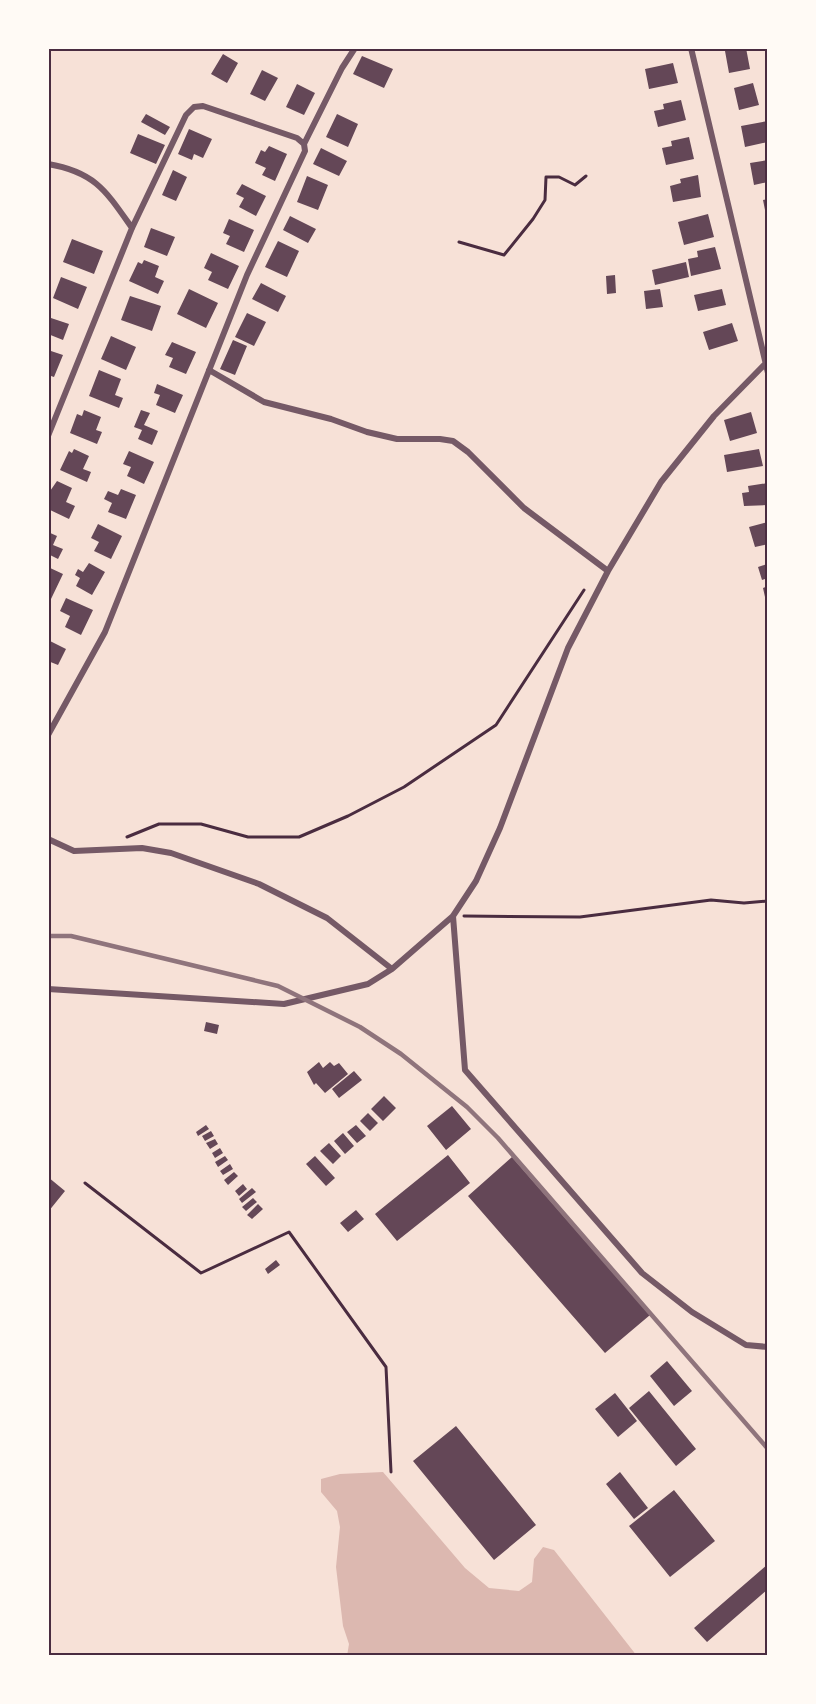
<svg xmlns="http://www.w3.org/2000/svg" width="816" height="1704" font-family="Quicksand,sans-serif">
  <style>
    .water { fill: #dcb8b0 }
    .building { fill: #644757 }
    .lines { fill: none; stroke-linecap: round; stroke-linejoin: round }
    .path { stroke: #4a2c40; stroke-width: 3 }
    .minor { stroke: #755966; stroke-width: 6 }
    .rail { stroke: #8f747c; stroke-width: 4.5 }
    .neatline { fill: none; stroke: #4a2c40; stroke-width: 2 }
  </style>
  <rect width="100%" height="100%" fill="#f7e1d7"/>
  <!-- water -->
  <path class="water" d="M 383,1472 L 465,1568 L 489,1588 L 519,1591 L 532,1582 L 534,1559 L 543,1547 L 554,1550 L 637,1656 L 347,1656 L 349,1644 L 343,1626 L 336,1567 L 340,1527 L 337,1511 L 321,1492 L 321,1479 L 340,1474 Z"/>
  <!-- building -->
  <path class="building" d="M 737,48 L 746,48 L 750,69 L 729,73 L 725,51 Z
    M 223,54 L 238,63 L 227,83 L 211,74 Z
    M 362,56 L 393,69 L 384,88 L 353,74 Z
    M 673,63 L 678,83 L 649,89 L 645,69 Z
    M 262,70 L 278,78 L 265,101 L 250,94 Z
    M 753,83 L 759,105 L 739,110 L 734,88 Z
    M 297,84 L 315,93 L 304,115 L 286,107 Z
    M 681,100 L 686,120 L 658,127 L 654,111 L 664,109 L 663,104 Z
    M 146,114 L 170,127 L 165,135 L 141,122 Z
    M 337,114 L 358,124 L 348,147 L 326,137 Z
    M 768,121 L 768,142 L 745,147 L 741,126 Z
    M 189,129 L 212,139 L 203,158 L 194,154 L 192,160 L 178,154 Z
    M 138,134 L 165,145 L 156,164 L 130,153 Z
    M 689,137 L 694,159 L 666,165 L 662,148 L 672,146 L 671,141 Z
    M 269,146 L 287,154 L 275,181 L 262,175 L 266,168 L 255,163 L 261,150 L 265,152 Z
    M 321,148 L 347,161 L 339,176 L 313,164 Z
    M 768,160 L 768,182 L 754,185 L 750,163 Z
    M 173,170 L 187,177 L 176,201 L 162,195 Z
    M 698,175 L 701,197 L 673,202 L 670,186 L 681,183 L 680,179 Z
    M 307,176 L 328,185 L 318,210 L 297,202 Z
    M 242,184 L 266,196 L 256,216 L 239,207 L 244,198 L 236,194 Z
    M 768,199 L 768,220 L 767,220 L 763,200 Z
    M 708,214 L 714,237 L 684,245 L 678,222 Z
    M 290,216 L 316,229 L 308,243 L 283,230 Z
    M 229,219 L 254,230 L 244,252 L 226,244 L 230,236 L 223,233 Z
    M 151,228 L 175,237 L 167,256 L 144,247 Z
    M 72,239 L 103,251 L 94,274 L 63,262 Z
    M 278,241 L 299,251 L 287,277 L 265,267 Z
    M 715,247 L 721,269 L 691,276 L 688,259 L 698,257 L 697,251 Z
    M 211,253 L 239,266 L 228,289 L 208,280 L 212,272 L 204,268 Z
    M 144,260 L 159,266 L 155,277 L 164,281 L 158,294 L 129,281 L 138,262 L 142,264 Z
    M 686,262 L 689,277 L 655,285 L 652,270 Z
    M 615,275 L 616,293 L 607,294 L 606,276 Z
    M 61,277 L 87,287 L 78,309 L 53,298 Z
    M 261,283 L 286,296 L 278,312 L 252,299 Z
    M 189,289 L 218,303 L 206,328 L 177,314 Z
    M 660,289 L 663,307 L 646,309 L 644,291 Z
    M 722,289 L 726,305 L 698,311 L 694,295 Z
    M 130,296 L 161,306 L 152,331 L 121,320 Z
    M 247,313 L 266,322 L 254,346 L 235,337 Z
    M 48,317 L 69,324 L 63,340 L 48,334 Z
    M 732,323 L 738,341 L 709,350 L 703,332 Z
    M 111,336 L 136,347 L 126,370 L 101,359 Z
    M 233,340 L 247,346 L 235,375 L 220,369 Z
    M 172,342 L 196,352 L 186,374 L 169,367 L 173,358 L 165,355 Z
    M 48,350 L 63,355 L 54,377 L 48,375 Z
    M 99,370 L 121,379 L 115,395 L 123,398 L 119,408 L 89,396 Z
    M 157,384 L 183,395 L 175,413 L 156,405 L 160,395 L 154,393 Z
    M 84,410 L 101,417 L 96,430 L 102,432 L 97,444 L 70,433 L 77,414 L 82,416 Z
    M 141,410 L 150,413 L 144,425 L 158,431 L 152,445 L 138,439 L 142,430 L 134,427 Z
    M 751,412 L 757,433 L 730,441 L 724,420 Z
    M 74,449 L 89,456 L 83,469 L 91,472 L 87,482 L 60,470 L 69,451 L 72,453 Z
    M 759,449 L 763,466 L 727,472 L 724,455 Z
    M 129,451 L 154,462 L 144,484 L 127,476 L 131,467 L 123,464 Z
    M 57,481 L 72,488 L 66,502 L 75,506 L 69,519 L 48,509 L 48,494 Z
    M 768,483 L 768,505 L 744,506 L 742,493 L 749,492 L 748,486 Z
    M 121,489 L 136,495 L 126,519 L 108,512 L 112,503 L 104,499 L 108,491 L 118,495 Z
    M 768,522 L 768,544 L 755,547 L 749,527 Z
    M 98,524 L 122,536 L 111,559 L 94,551 L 99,542 L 91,538 Z
    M 48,532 L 57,536 L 53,545 L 63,549 L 58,559 L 48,554 Z
    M 765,559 L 768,559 L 768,578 L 762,580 L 758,567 L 767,564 Z
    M 89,563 L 105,572 L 92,595 L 76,586 L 80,578 L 75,575 L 78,569 L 83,572 Z
    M 48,567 L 63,574 L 51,599 L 48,598 Z
    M 768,586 L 768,606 L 767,606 L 763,588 Z
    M 66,598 L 93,610 L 81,635 L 65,627 L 70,616 L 60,611 Z
    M 48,640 L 66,649 L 58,665 L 48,661 Z
    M 206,1022 L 219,1025 L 217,1034 L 204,1031 Z
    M 319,1062 L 323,1068 L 330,1062 L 334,1066 L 339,1063 L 348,1074 L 325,1093 L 316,1083 L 314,1085 L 307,1072 Z
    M 354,1071 L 362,1080 L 339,1098 L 332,1089 Z
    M 384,1096 L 396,1108 L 383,1121 L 371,1109 Z
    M 452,1106 L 471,1129 L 446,1150 L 427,1126 Z
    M 368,1113 L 378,1123 L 370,1131 L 360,1121 Z
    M 206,1125 L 209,1129 L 198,1136 L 196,1132 Z
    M 356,1125 L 366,1136 L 357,1143 L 347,1132 Z
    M 211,1131 L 214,1136 L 205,1141 L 202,1136 Z
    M 343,1133 L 354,1146 L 345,1154 L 334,1141 Z
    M 215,1139 L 218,1144 L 210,1149 L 206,1143 Z
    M 329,1143 L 341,1156 L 333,1164 L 320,1151 Z
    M 220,1148 L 223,1153 L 215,1158 L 212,1153 Z
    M 448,1155 L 470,1183 L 397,1241 L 375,1214 Z
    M 225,1156 L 228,1160 L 218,1167 L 215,1162 Z
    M 315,1156 L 335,1178 L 326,1186 L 306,1164 Z
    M 512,1157 L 650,1315 L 605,1353 L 468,1196 Z
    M 230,1164 L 233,1169 L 223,1175 L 220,1171 Z
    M 234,1172 L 238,1176 L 228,1185 L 224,1180 Z
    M 48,1177 L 65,1191 L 48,1212 Z
    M 243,1184 L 247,1189 L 239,1196 L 235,1191 Z
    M 252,1188 L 256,1192 L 242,1203 L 239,1199 Z
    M 253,1198 L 257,1202 L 246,1211 L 242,1207 Z
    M 258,1204 L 263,1209 L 252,1219 L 247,1215 Z
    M 356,1210 L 364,1219 L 348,1232 L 340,1223 Z
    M 276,1260 L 280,1265 L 268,1274 L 265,1269 Z
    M 667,1361 L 692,1391 L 674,1406 L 650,1376 Z
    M 649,1391 L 696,1449 L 676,1466 L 629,1408 Z
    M 615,1393 L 637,1421 L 618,1437 L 595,1409 Z
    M 456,1426 L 536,1525 L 494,1560 L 413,1461 Z
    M 620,1472 L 648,1508 L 634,1519 L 606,1484 Z
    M 674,1490 L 715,1541 L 670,1577 L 629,1526 Z
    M 768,1564 L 768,1589 L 707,1642 L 694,1628 Z"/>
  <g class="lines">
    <!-- path -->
    <path class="path" d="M 459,242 L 504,255 L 533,219 L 545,200 L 546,177 L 559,177 L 575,185 L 586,176
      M 127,837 L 159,824 L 201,824 L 248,837 L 299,837 L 348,816 L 404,787 L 496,725 L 584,590
      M 464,916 L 580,917 L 711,900 L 744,903 L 768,901
      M 85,1183 L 201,1273 L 289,1232 L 386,1367 L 391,1472"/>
    <!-- minor -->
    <path class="minor" d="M 691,48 L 768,373
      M 48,164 C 95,172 106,191 132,228
      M 209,370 L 264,402 L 331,419 L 367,432 L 397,439 L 440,439 L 453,441 L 468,452 L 524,508 L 608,571
      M 48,436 L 132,228 L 186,115 L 194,107 L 203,106 L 297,138 L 304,144
      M 48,735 L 105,632 L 247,275 L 305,151 L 304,144 L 342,68 L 355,48
      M 48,839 L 74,851 L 142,848 L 171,853 L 259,884 L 327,918 L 392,969
      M 453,916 L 465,1070 L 642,1273 L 692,1312 L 746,1345 L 768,1347
      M 48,989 L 284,1004 L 368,984 L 392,969 L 453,916 L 476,881 L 500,828 L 568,648 L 608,571 L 661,482 L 714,416 L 768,361"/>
    <!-- rail -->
    <path class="rail" d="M 48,936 L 71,936 L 278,986 L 360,1027 L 401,1054 L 467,1107 L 498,1138 L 768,1449"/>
  </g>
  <!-- border -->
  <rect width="816" height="1704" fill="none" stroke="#fffaf5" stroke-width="99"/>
  <rect x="50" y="50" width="716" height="1604" class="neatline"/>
</svg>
